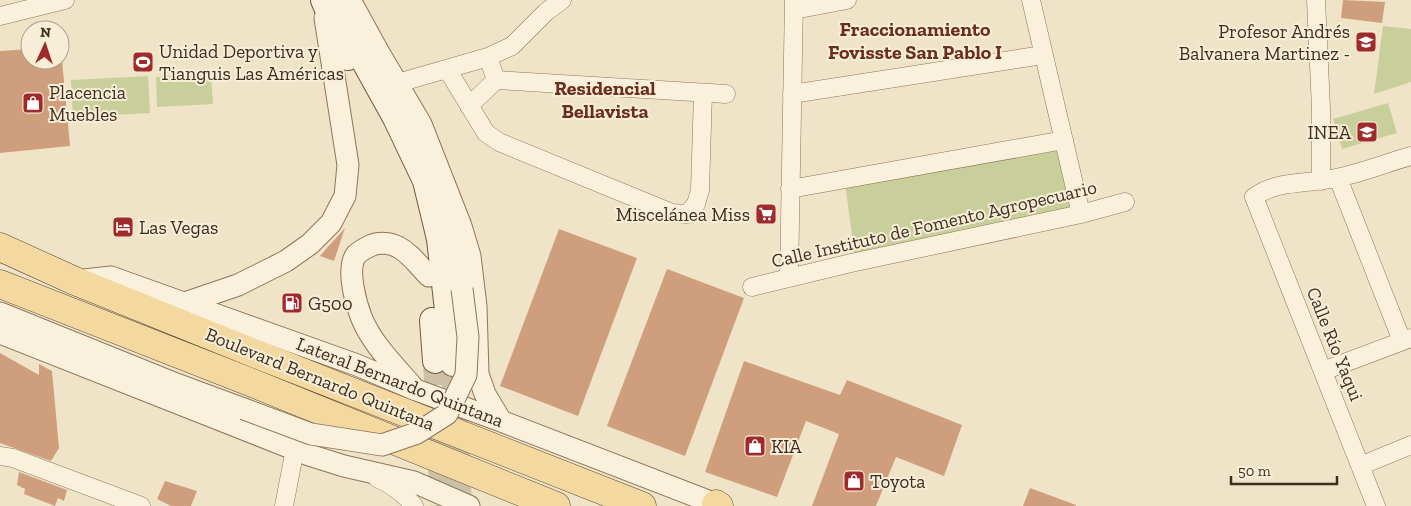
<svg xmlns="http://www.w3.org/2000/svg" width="1411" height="506" font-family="'Zilla Slab',serif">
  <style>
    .green { fill: #c9cf9b }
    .building { fill: #cf9f7d }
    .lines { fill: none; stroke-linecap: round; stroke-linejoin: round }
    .secondary-tunnel { stroke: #ccc0a6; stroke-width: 24; stroke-dasharray: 24 12; stroke-linecap: butt }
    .minor-casing { stroke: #8d765c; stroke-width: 19 }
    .tertiary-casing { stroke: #8d765c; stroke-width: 23 }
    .secondary-casing { stroke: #6f573f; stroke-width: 26 }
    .primary-casing { stroke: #5b4430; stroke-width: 29 }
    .minor { stroke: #faf1dc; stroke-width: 18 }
    .tertiary { stroke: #faf1dc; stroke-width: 21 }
    .secondary { stroke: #faf1dc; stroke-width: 24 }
    .primary { stroke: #f3d9a0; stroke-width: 28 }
    .tertiary-bridge-casing { stroke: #8d765c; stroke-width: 23; stroke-linecap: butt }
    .tertiary-bridge { stroke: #faf1dc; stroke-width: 21 }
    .labels { text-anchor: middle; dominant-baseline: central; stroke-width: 4; stroke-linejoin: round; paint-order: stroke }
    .poi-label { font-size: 19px; fill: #3d2e20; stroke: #f7eed8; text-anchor: start }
    .street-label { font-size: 19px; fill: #3d2e20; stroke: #f7eed8 }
    .neighbourhood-label { font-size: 20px; font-weight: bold; fill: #6b2e1e; stroke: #f7eed8 }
  </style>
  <rect width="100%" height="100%" fill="#f0e4c8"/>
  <!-- green -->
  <path class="green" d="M 1383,26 L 1411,29 L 1411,82 L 1374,94 Z
    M 211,74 L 213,104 L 157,107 L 156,77 Z
    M 148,76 L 150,113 L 73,117 L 71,80 Z
    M 1388,103 L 1397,133 L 1342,149 L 1333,119 Z
    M 1057,143 L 1075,212 L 855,258 L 845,183 Z"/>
  <!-- building -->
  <path class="building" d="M 1343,0 L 1385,2 L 1382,23 L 1341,18 Z
    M 30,49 L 30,60 L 62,60 L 70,146 L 0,153 L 0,51 Z
    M 345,228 L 334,261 L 320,256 L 326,249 Z
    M 559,229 L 637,258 L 578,416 L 500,386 Z
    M 667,269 L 744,298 L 685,456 L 607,426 Z
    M 0,353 L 39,375 L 39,364 L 52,371 L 59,448 L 51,461 L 0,443 Z
    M 744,361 L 840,395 L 847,380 L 962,425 L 944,476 L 896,457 L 876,506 L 812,506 L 839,434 L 806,421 L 777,497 L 705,472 Z
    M 19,472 L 67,490 L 64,501 L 58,498 L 55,506 L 24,494 L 25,489 L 17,485 Z
    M 165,481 L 197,491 L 191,506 L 171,506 L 157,499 Z
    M 1030,488 L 1076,505 L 1076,506 L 1023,506 Z"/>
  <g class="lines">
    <!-- secondary-tunnel -->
    <path class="secondary-tunnel" d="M 435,361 L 442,506
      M 453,364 L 460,506"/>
    <!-- minor casing -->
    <g class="minor-casing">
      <path id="minor" d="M 1031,0 L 1081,214
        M 1316,0 L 1321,108 L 1321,181
        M 794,10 L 847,0
        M 0,16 L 65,0
        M 488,57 L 496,80 L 726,94
        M 447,69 L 486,133 L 499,142 L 672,213 L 687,214 L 696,204 L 700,190 L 703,93
        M 398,83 L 488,57 L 512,46 L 546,12 L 562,0
        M 792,94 L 1043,55
        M 469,106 L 496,80
        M 1338,178 L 1402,341
        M 790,189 L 1064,140
        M 789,278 L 794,0
        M 752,287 L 851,263 L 1081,214 L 1125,202
        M 1323,371 L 1411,338
        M 0,456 L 13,458 L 141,506
        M 1360,466 L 1411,445
        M 377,478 C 392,485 404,493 414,506
        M 284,506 L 295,449
        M 1376,506 L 1254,197 C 1276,180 1310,184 1336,178 C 1362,173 1386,163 1411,156"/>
    </g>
    <!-- tertiary casing -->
    <g class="tertiary-casing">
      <path id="tertiary" d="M 350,0 L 378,51 L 421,124 L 461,226 L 470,256 L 476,306 L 478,374 L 485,394 L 501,421
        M 446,224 L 462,289
        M 75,281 L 111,277 L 136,286 L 357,365 L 416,390 L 501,421 L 721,506
        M 185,303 L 238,285 L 286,261 L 310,244 L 331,223 L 345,196 L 348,165 L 325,18
        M 0,313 L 171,382 L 244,409
        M 0,333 L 309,455 L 344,466 L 414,482 L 469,506
        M 412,386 C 394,365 373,345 362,319 C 356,304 346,269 356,255 C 361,250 366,248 372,245 C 380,242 391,243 398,247 C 410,253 419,266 429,276"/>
    </g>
    <!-- secondary casing -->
    <g class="secondary-casing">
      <path id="secondary" d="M 323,0 L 348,58
        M 348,0 L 352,29 L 360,55 L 395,118 L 425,181 L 439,239 L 453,364
        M 432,320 L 435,361"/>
    </g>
    <!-- primary casing -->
    <g class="primary-casing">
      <path id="primary" d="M 0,247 L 75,281 L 256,354 L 642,506
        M 0,284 L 250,382 L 556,506
        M 716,504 L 719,506"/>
    </g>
    <!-- minor -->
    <use href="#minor" class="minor"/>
    <!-- tertiary -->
    <use href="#tertiary" class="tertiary"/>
    <!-- secondary -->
    <use href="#secondary" class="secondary"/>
    <!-- primary -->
    <use href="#primary" class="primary"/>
    <!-- tertiary-bridge casing -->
    <g class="tertiary-bridge-casing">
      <path id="tertiary-bridge" d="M 244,409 L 311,434 L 382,445 L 417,433 L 447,414 L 466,375 L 468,337 L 462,289"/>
    </g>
    <!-- tertiary-bridge -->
    <use href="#tertiary-bridge" class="tertiary-bridge"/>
  </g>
  <!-- icons -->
  <defs>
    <g id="school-square" transform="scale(1.125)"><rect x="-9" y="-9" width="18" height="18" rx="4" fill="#9e2a2b" stroke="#f7eed8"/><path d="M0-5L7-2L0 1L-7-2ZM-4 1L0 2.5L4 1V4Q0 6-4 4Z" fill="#fff"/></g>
    <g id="stadium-square" transform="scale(1.125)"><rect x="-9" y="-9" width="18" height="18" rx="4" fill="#9e2a2b" stroke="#f7eed8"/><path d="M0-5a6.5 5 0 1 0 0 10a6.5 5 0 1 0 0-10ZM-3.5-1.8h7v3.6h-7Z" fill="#fff"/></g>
    <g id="shop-square" transform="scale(1.125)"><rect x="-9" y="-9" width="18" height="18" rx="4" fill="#9e2a2b" stroke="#f7eed8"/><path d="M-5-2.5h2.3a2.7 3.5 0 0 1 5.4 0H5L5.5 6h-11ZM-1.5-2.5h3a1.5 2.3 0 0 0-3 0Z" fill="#fff"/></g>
    <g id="supermarket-square" transform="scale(1.125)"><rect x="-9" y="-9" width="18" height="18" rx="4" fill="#9e2a2b" stroke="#f7eed8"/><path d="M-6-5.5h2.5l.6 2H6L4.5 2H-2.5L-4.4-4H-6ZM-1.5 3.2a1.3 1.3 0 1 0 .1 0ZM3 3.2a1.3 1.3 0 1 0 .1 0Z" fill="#fff"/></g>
    <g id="hotel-square" transform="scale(1.125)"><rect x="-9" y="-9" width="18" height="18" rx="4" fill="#9e2a2b" stroke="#f7eed8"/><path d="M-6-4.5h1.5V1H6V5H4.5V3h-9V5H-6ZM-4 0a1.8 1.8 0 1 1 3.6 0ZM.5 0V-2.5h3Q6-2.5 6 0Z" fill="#fff"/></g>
    <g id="fuel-square" transform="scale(1.125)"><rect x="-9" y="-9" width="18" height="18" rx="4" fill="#9e2a2b" stroke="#f7eed8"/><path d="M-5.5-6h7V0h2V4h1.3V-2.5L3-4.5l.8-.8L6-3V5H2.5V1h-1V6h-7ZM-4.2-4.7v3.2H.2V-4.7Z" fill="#fff"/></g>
  </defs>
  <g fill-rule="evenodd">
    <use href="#school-square" x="1366" y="42"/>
    <use href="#stadium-square" x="143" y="62"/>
    <use href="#shop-square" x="33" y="103"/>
    <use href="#school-square" x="1367" y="132"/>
    <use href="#supermarket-square" x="766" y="214"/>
    <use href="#hotel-square" x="123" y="227"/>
    <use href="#fuel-square" x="292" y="303"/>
    <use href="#shop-square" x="755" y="446"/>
    <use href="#shop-square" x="854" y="481"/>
  </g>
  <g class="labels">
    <!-- poi labels -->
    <g class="poi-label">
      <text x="1350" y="31" text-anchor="end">Profesor Andrés<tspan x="1350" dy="22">Balvanera Martinez -</tspan></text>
      <text x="159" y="51">Unidad Deportiva y<tspan x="159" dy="22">Tianguis Las Américas</tspan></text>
      <text x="49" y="92">Placencia<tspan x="49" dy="22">Muebles</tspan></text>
      <text x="1351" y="132" text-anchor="end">INEA</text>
      <text x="750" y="214" text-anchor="end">Miscelánea Miss</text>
      <text x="139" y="227">Las Vegas</text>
      <text x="308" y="303">G500</text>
      <text x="771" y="446">KIA</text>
      <text x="870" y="481">Toyota</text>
    </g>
    <!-- street labels -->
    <g class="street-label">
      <text transform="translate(934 224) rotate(-13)">Calle Instituto de Fomento Agropecuario</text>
      <text transform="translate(1335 344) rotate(68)">Calle Río Yaqui</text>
      <text transform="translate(320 379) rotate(22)">Boulevard Bernardo Quintana</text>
      <text transform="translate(400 382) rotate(21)">Lateral Bernardo Quintana</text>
    </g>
    <!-- neighbourhood labels -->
    <g class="neighbourhood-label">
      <text x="915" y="29">Fraccionamiento<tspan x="915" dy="23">Fovisste San Pablo I</tspan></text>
      <text x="605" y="88">Residencial<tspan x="605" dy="23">Bellavista</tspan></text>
    </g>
  </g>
  <!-- north arrow -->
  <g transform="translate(45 45) rotate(3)"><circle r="24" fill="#f7eed8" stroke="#ada18e"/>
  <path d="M0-4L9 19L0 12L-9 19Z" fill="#9e2a2b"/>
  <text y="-8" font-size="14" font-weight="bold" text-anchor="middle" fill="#3d2e20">N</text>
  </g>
  <!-- scale -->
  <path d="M1231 476v8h106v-8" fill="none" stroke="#3d2e20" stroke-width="2.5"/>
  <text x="1238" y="476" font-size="15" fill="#3d2e20" stroke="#f7eed8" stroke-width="4" paint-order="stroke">50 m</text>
</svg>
